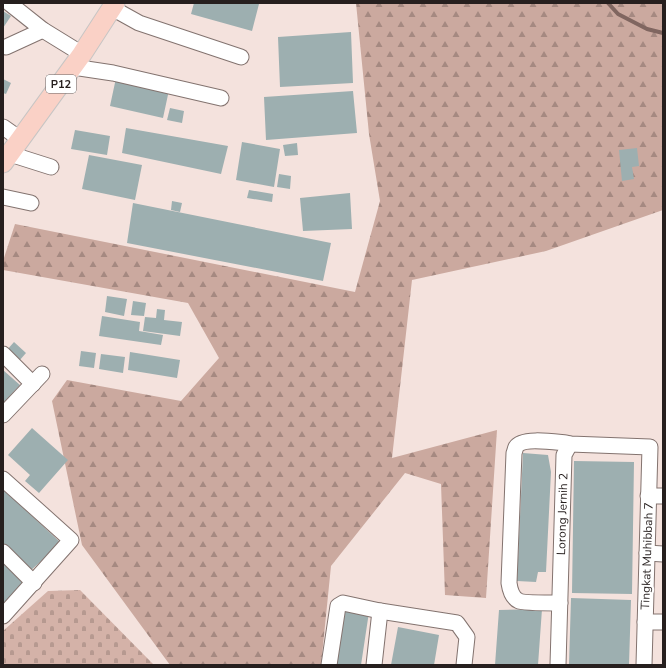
<svg xmlns="http://www.w3.org/2000/svg" width="666" height="668" font-family="'Nunito Sans',sans-serif">
  <style>
    .forest { fill: url(#forest-firs) }
    .cemetery { fill: url(#cemetery-stones) }
    .lines { fill: none; stroke-linecap: round; stroke-linejoin: round }
    .stream { stroke: #806660; stroke-width: 4 }
    .building { fill: #9dafb0 }
    .minor-casing { stroke: #83736f; stroke-width: 17 }
    .major-casing { stroke: #c7c5c4; stroke-width: 21 }
    .minor { stroke: #fff; stroke-width: 15 }
    .major { stroke: #fad1c6; stroke-width: 19 }
    .labels { text-anchor: middle; dominant-baseline: central; stroke-width: 4; stroke-linejoin: round; paint-order: stroke }
    .shield { fill: #fff; stroke: #676262; stroke-width: 1 }
    .shield-label { font-size: 11px; font-weight: bold; fill: #261f1e }
    .street-label { font-size: 12px; fill: #261f1e; stroke: #fff }
  </style>
  <defs>
    <pattern id="forest-firs" width="22" height="20" patternUnits="userSpaceOnUse"><rect width="22" height="20" fill="#cba99f"/><path d="M5 1l3.5 6h-7zM16 11l3.5 6h-7z" fill="#a58981"/></pattern>
    <pattern id="cemetery-stones" width="16" height="16" patternUnits="userSpaceOnUse"><rect width="16" height="16" fill="#d4b2a8"/><path d="M2 7V4a2 2 0 0 1 4 0v3zM10 15v-3a2 2 0 0 1 4 0v3z" fill="#b69990"/></pattern>
  </defs>
  <rect width="100%" height="100%" fill="#f4e2dd"/>
  <!-- forest -->
  <path class="forest" d="M 356,3 L 663,3 L 663,210 L 546,251 L 412,280 L 392,458 L 497,430 L 486,598 L 445,595 L 441,484 L 405,473 L 331,566 L 321,665 L 170,665 L 82,545 L 52,401 L 67,380 L 181,401 L 219,358 L 188,303 L 3,270 L 3,261 L 15,224 L 355,292 L 380,201 L 369,134 Z"/>
  <!-- cemetery -->
  <path class="cemetery" d="M 80,590 L 154,665 L 3,665 L 3,631 L 48,591 Z"/>
  <g class="lines">
    <!-- stream -->
    <path class="stream" d="M 608,3 L 618,14 L 647,29 L 663,33"/>
  </g>
  <!-- building -->
  <path class="building" d="M 194,3 L 257,3 L 259,4 L 252,31 L 191,14 Z
    M 3,11 L 11,16 L 3,28 Z
    M 351,32 L 353,83 L 280,87 L 278,37 Z
    M 116,78 L 169,90 L 163,118 L 110,106 Z
    M 3,79 L 11,83 L 6,94 L 3,93 Z
    M 353,91 L 357,133 L 266,140 L 264,97 Z
    M 170,108 L 184,111 L 182,123 L 167,120 Z
    M 126,128 L 228,146 L 221,174 L 122,153 Z
    M 75,130 L 110,136 L 107,155 L 71,149 Z
    M 242,142 L 280,149 L 274,187 L 236,180 Z
    M 297,143 L 298,155 L 285,156 L 283,145 Z
    M 637,148 L 639,166 L 632,167 L 634,179 L 622,181 L 619,150 Z
    M 89,155 L 142,165 L 135,200 L 82,189 Z
    M 279,174 L 291,176 L 290,189 L 277,187 Z
    M 249,190 L 273,194 L 272,202 L 247,198 Z
    M 350,193 L 352,229 L 303,231 L 300,198 Z
    M 172,201 L 182,203 L 180,212 L 171,210 Z
    M 133,203 L 331,243 L 323,281 L 127,243 Z
    M 107,296 L 127,299 L 124,316 L 105,312 Z
    M 133,301 L 146,303 L 144,316 L 131,315 Z
    M 157,309 L 165,310 L 164,320 L 182,322 L 180,336 L 143,331 L 145,317 L 156,318 Z
    M 102,316 L 140,322 L 139,331 L 163,335 L 161,345 L 99,336 Z
    M 14,342 L 26,353 L 19,361 L 7,350 Z
    M 81,351 L 96,353 L 94,368 L 79,366 Z
    M 130,352 L 180,360 L 177,378 L 128,370 Z
    M 101,354 L 125,357 L 123,373 L 99,369 Z
    M 3,370 L 20,385 L 3,403 Z
    M 32,428 L 68,460 L 39,493 L 25,481 L 30,475 L 8,455 Z
    M 523,453 L 548,455 L 551,472 L 546,572 L 538,572 L 536,582 L 517,581 Z
    M 574,461 L 634,462 L 632,594 L 572,593 Z
    M 3,489 L 61,543 L 29,572 L 3,547 Z
    M 3,563 L 25,583 L 3,604 Z
    M 571,598 L 631,600 L 629,665 L 569,665 Z
    M 342,608 L 369,612 L 361,665 L 334,665 Z
    M 542,609 L 538,665 L 495,665 L 499,610 Z
    M 398,627 L 439,635 L 434,665 L 391,665 Z"/>
  <g class="lines">
    <!-- minor casing -->
    <g class="minor-casing">
      <g id="minor">
        <path d="M 9,3 L 43,30 L 82,54"/>
        <path d="M 112,8 L 139,23 L 241,57"/>
        <path d="M 6,47 L 43,30"/>
        <path d="M 73,67 L 113,73 L 221,98"/>
        <path d="M 3,127 L 20,139"/>
        <path d="M 10,154 L 51,167"/>
        <path d="M 3,197 L 31,203"/>
        <path d="M 3,354 L 33,384"/>
        <path d="M 3,415 L 42,374"/>
        <path d="M 3,479 L 71,540 L 3,616"/>
        <path d="M 648,496 L 663,496"/>
        <path d="M 3,552 L 34,583"/>
        <path d="M 647,553 L 663,554"/>
        <path d="M 560,603 C 553,603 523,603 519,601 C 512,598 510,590 509,583 L 514,453 C 515,451 515,449 516,447 C 522,437 555,442 566,443 L 570,444 L 650,447 L 644,665"/>
        <path d="M 645,622 L 663,622"/>
        <path d="M 329,665 L 338,606 L 343,603 L 380,611 L 457,623 L 467,637 L 464,665"/>
        <path d="M 374,665 L 380,611"/>
        <path id="s1" d="M 558,665 L 564,455 L 570,444"/>
      </g>
    </g>
    <!-- major casing -->
    <g class="major-casing">
      <path id="major" d="M 3,163 L 82,54 L 115,3"/>
    </g>
    <!-- minor -->
    <use href="#minor" class="minor"/>
    <!-- major -->
    <use href="#major" class="major"/>
  </g>
  <g class="labels">
    <!-- shield labels -->
    <rect class="shield" x="46" y="75" width="30" height="18" rx="3"/>
    <g class="shield-label">
      <text x="61" y="84">P12</text>
    </g>
    <!-- street labels -->
    <g class="street-label">
      <text stroke="none"><textPath href="#s1" startOffset="151">Lorong Jernih 2</textPath></text>
      <text transform="translate(647 556) rotate(-88)">Tingkat Muhibbah 7</text>
    </g>
  </g>
  <!-- border -->
  <rect width="666" height="668" fill="none" stroke="#261f1e" stroke-width="8"/>
</svg>
